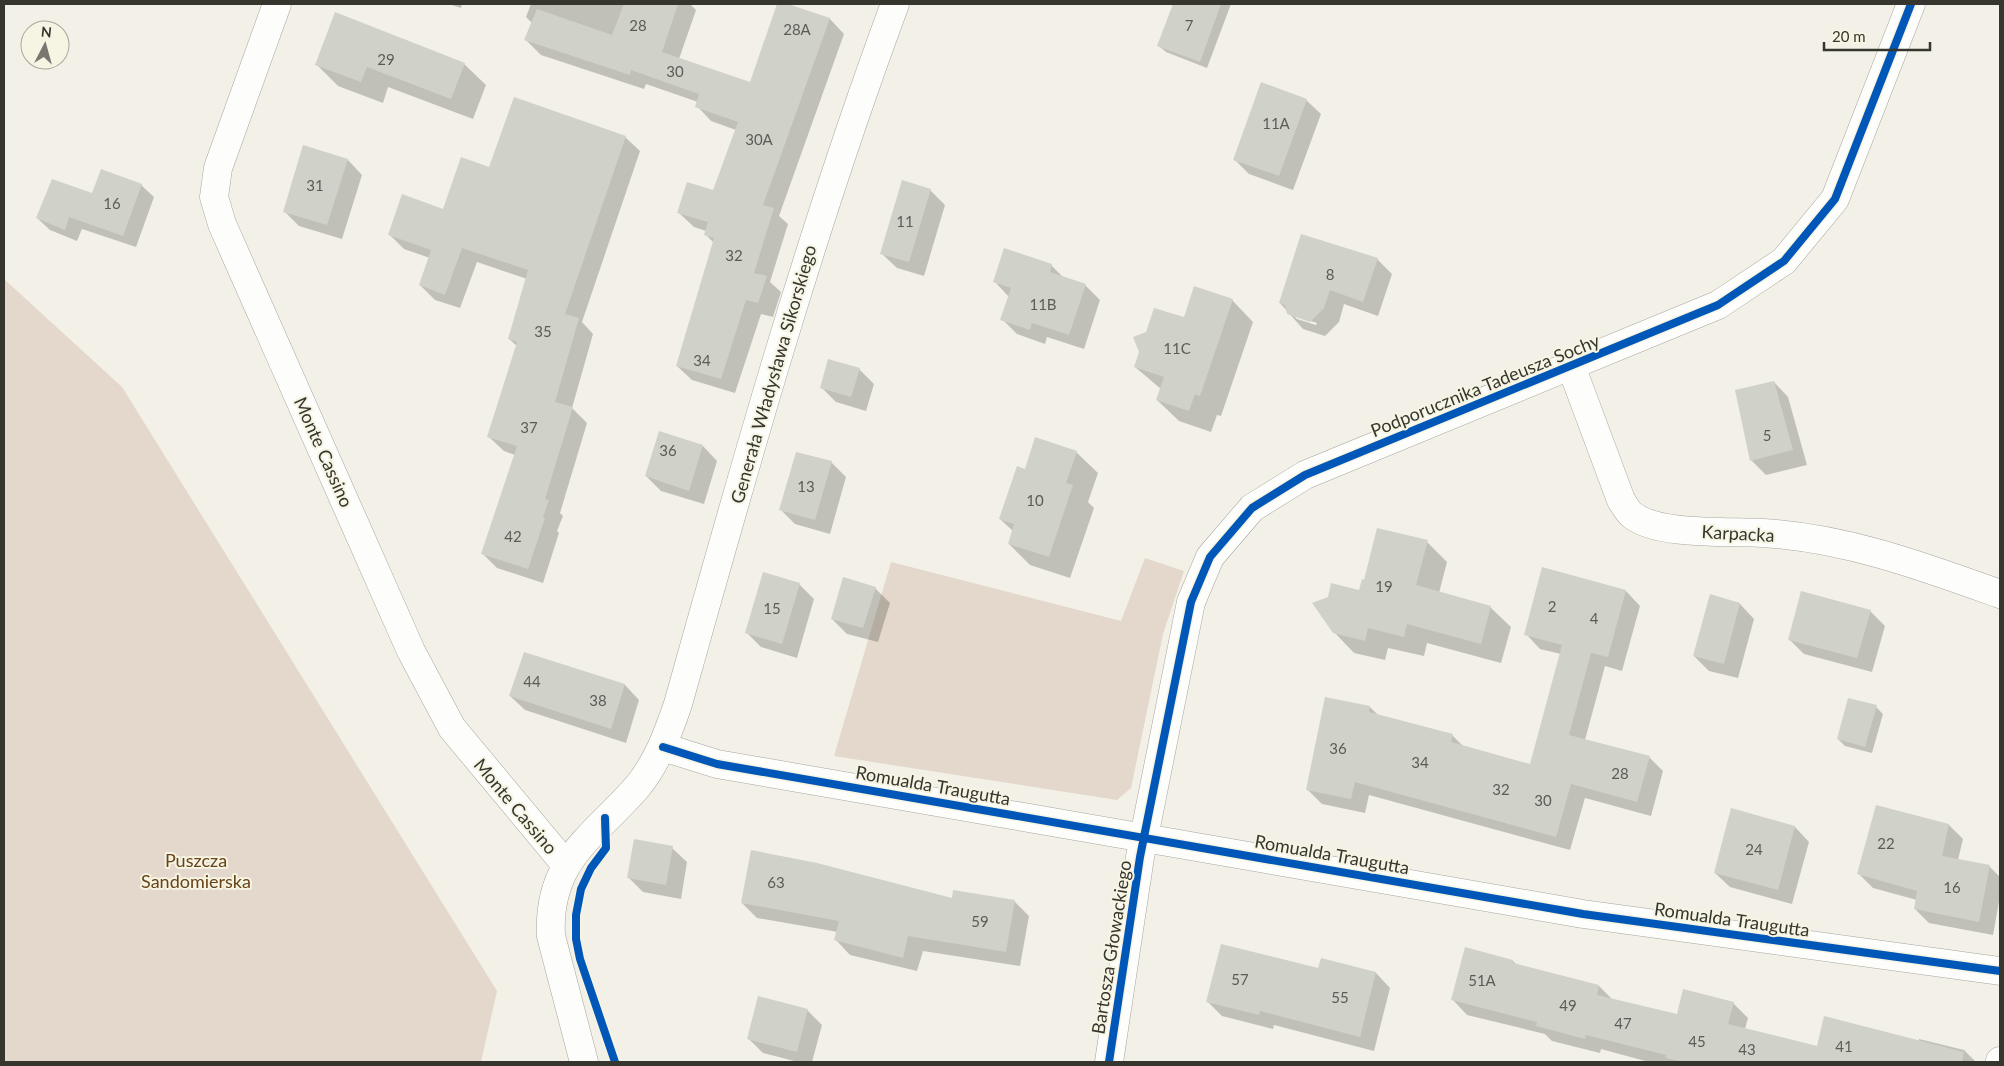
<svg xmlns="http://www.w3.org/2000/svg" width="2004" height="1066" font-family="Lato,sans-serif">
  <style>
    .green { fill: #e3d8cb }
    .shadow { fill: #0003; fill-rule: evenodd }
    .building { fill: #d0d1c9 }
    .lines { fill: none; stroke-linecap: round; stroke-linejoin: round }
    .minor-casing { stroke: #a7a69f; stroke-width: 29 }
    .minor { stroke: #fdfdfb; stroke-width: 28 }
    .cycleway-casing { stroke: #f6f4e3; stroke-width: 11 }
    .cycleway { stroke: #0057b8; stroke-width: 8 }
    .labels { text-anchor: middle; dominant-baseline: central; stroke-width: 4; stroke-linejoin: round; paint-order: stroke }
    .number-label { font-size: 15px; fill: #5c5c55 }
    .street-label { font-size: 18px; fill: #36352e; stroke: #f6f4e3 }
    .park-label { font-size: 18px; fill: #684218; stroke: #f6f4e3 }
  </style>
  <rect width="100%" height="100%" fill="#f2f0e7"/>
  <!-- green -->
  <path class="green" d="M 4,279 L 122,387 L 497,991 L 481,1062 L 4,1062 Z
    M 1145,558 L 1184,571 L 1163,634 L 1131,788 L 1117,800 L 834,756 L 891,562 L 1121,621 Z"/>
  <!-- shadow -->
  <path class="shadow" d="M 449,4 L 462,4 L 461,8 Z
    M 531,4 L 690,4 L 696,10 L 679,59 L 751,84 L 778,4 L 830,19 L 844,34 L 779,216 L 788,224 L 770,282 L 781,292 L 773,317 L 761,314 L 735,393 L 692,380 L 677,366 L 714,243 L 705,234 L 706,231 L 694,227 L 679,213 L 714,191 L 736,130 L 711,121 L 697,106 L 698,102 L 646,84 L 644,89 L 541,55 L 526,40 L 532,23 L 526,17 Z
    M 1174,4 L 1231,4 L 1207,68 L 1166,52 L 1158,45 Z
    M 464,64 L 486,85 L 473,119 L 388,87 L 383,103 L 338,86 L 317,65 Z
    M 1306,100 L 1321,114 L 1293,190 L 1249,174 L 1234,159 Z
    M 625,137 L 640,151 L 582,322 L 593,334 L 572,408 L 587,423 L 560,513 L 563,516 L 557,531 L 559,533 L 543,583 L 497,568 L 483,554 L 515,455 L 504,451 L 489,437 L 517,346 L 509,339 L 527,279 L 477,262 L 460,308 L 435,300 L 420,285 L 430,258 L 404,249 L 389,234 L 444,210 L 490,169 Z
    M 348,160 L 362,175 L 342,239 L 299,226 L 284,211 Z
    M 141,185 L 154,197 L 136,247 L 82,229 L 77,241 L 50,230 L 37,218 L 93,195 Z
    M 930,190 L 945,205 L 924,276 L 897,268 L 882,254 Z
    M 1377,259 L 1392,274 L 1378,316 L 1344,304 L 1339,322 L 1325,336 L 1303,329 L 1280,303 ZM 1293,315 L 1317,323 L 1316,325 L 1297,319 Z
    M 1051,265 L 1064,278 L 1085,285 L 1100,300 L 1084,349 L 1047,337 L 1045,344 L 1017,334 L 1002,319 L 1009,297 L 994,281 Z
    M 1232,300 L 1253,322 L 1221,416 L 1217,415 L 1211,432 L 1179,421 L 1157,400 L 1161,389 L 1135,367 L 1185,319 Z
    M 859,369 L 874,384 L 866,411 L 836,402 L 821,387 Z
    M 1774,382 L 1788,397 L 1807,465 L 1766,475 L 1751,460 Z
    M 703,446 L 717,461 L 704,504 L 661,491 L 646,476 Z
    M 1076,452 L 1098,473 L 1088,502 L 1094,508 L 1070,578 L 1030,565 L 1009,544 L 1013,531 L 1000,519 L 1026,471 Z
    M 797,453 L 832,463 L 846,477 L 830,534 L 795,524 L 780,509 Z
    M 1427,542 L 1447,562 L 1439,593 L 1490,607 L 1511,627 L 1501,663 L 1427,643 L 1424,656 L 1388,648 L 1385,660 L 1354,653 L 1334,632 L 1365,581 Z
    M 1543,569 L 1626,591 L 1640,606 L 1622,671 L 1605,666 L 1585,740 L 1649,757 L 1663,771 L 1651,816 L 1585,798 L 1570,850 L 1369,795 L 1365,813 L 1322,804 L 1308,790 L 1370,707 L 1378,715 L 1452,735 L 1464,747 L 1531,765 L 1561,654 L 1540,649 L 1526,634 Z
    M 799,584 L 814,599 L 797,658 L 761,647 L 746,632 Z
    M 875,588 L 890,603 L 878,642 L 847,634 L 832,619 Z
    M 1711,596 L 1740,604 L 1754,619 L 1738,678 L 1709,671 L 1694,656 Z
    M 1870,611 L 1885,626 L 1872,672 L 1804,654 L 1789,639 Z
    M 524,654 L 625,685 L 639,700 L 626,743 L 525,710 L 510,696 Z
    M 1876,707 L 1883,714 L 1872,753 L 1845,746 L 1838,739 Z
    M 1949,825 L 1963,839 L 1958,860 L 1989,866 L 2000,877 L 2000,896 L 1993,935 L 1929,923 L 1915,909 L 1917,900 L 1873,888 L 1859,874 Z
    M 1795,827 L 1809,842 L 1792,904 L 1730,887 L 1715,873 Z
    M 672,848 L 687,862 L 681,899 L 643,892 L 628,877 Z
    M 953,899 L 1014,901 L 1029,916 L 1020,966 L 923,951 L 917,971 L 850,955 L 836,940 L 838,932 L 757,918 L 742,903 Z
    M 1513,961 L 1518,966 L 1599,986 L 1613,1000 L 1677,1016 L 1733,1003 L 1748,1018 L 1745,1029 L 1789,1051 L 1787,1062 L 1649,1062 L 1601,1049 L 1600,1053 L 1552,1041 L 1545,1034 L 1467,1015 L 1453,1000 Z
    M 1319,970 L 1376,973 L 1390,988 L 1374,1051 L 1274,1025 L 1273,1029 L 1222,1016 L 1207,1001 Z
    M 807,1010 L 822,1025 L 812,1062 L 798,1062 L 763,1053 L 748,1038 Z
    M 1825,1018 L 1918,1042 L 1919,1039 L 1964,1050 L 1976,1062 L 1814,1062 Z"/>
  <!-- building -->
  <path class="building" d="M 624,4 L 678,4 L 662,52 L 750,82 L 777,4 L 788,4 L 830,18 L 763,205 L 774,208 L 754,273 L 767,276 L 758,303 L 746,300 L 721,379 L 676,366 L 714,238 L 704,235 L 708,222 L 677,213 L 687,182 L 713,190 L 738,122 L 695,107 L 699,94 L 631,70 L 630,75 L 524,40 L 537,9 L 612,35 Z
    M 1173,4 L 1221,4 L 1200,62 L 1157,46 Z
    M 335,12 L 465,63 L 451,99 L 367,67 L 361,82 L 315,65 Z
    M 1261,82 L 1307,99 L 1279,176 L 1233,160 Z
    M 514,97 L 626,136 L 565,314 L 579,318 L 555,402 L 573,407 L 545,499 L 549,500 L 543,517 L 545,518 L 528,569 L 481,554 L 517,446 L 487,437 L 517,342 L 508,339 L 528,270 L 462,248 L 445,295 L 419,285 L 431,250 L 388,235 L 402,194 L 443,209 L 461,157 L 489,167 Z
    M 303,145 L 348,159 L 327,225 L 283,212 Z
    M 101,169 L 142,184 L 123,236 L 69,217 L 65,230 L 36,218 L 52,179 L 92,193 Z
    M 902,180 L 931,189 L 909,262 L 880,254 Z
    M 1301,234 L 1378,258 L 1363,302 L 1330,290 L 1324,308 L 1310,322 L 1287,314 L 1285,305 L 1279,303 Z
    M 1004,248 L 1052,264 L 1050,272 L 1086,284 L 1069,335 L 1032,323 L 1030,330 L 1000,320 L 1011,288 L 993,282 Z
    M 1194,286 L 1233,299 L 1200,396 L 1195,394 L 1189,411 L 1156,400 L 1164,377 L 1134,367 L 1139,352 L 1133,337 L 1146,332 L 1154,308 L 1184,317 Z
    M 828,359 L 860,368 L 851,397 L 820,388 Z
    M 1774,381 L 1793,450 L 1750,461 L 1735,390 Z
    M 659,431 L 703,445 L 689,491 L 645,476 Z
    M 1035,437 L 1077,451 L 1066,483 L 1073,485 L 1049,557 L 1008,544 L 1014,524 L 999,519 L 1017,466 L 1025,469 Z
    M 796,452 L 832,461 L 815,520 L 779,510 Z
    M 1377,528 L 1428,540 L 1416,585 L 1491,606 L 1481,644 L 1407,624 L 1404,637 L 1368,628 L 1365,641 L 1333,633 L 1312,603 L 1328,597 L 1331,583 L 1359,590 L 1362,579 L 1364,580 Z
    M 1542,567 L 1626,590 L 1608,657 L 1591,653 L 1569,735 L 1650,756 L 1637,802 L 1571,784 L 1556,837 L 1355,782 L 1351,799 L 1306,790 L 1325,697 L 1370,706 L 1369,712 L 1453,734 L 1451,742 L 1530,764 L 1562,645 L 1524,635 Z
    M 763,572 L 800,583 L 782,644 L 745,633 Z
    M 843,577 L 876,587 L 863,628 L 831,619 Z
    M 1801,591 L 1871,610 L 1857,658 L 1788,640 Z
    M 1710,594 L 1740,603 L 1724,664 L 1693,656 Z
    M 524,652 L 625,684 L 611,729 L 509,696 Z
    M 1848,698 L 1877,705 L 1865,747 L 1837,739 Z
    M 1876,805 L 1949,824 L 1942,856 L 1990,865 L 1979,922 L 1914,909 L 1917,891 L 1857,874 Z
    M 1731,808 L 1795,826 L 1778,890 L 1714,873 Z
    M 634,839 L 673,846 L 666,885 L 627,878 Z
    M 751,850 L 817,863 L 952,898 L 953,890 L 1015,900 L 1006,952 L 908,936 L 903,958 L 834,940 L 839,921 L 741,903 Z
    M 1221,944 L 1318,968 L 1321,958 L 1376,972 L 1360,1037 L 1260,1011 L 1259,1015 L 1206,1002 Z
    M 1465,947 L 1513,960 L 1513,963 L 1599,985 L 1597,995 L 1677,1014 L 1683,989 L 1734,1002 L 1728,1024 L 1817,1046 L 1824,1016 L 1964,1052 L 1962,1062 L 1683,1062 L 1666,1058 L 1666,1055 L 1586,1035 L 1585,1039 L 1536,1026 L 1537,1022 L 1451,1000 Z
    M 758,996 L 808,1009 L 797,1052 L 747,1039 Z"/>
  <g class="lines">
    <!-- minor casing -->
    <g class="minor-casing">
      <path id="minor" d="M 277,4 L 218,168 L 214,197 L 222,224 L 411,651 L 452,728 L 566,865
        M 1571,366 L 1621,500 C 1624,505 1628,512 1632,515 C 1658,536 1730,531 1763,533 C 1846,538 1922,566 2000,594
        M 663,747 L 717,764 L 1583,914 L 2000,971
        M 584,1062 L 551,936 C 547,859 594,837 638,786 C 658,761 668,733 678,704 C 744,468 810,233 895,4
        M 1109,1062 L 1140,857 L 1191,602 L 1210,557 L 1252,508 L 1305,475 L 1718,305 L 1784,261 L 1835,199 L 1911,4
        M 2000,1062 L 2000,1061"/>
    </g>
    <!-- minor -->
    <use href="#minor" class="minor"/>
    <!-- cycleway casing -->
    <g class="cycleway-casing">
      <path id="cycleway" d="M 663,747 L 717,764 L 1583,914 L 2000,971
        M 605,818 L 606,848 L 591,868 L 581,889 L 576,915 L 576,939 L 580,959 L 615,1062
        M 1109,1062 L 1140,857 L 1191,602 L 1210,557 L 1252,508 L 1305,475 L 1718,305 L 1784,261 L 1835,199 L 1911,4"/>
    </g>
    <!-- cycleway -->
    <use href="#cycleway" class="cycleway"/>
  </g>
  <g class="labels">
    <!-- number labels -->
    <g class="number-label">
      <text x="638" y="25">28</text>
      <text x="1189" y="25">7</text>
      <text x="797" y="29">28A</text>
      <text x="386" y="59">29</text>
      <text x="675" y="71">30</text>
      <text x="1276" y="123">11A</text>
      <text x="759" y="139">30A</text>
      <text x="315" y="185">31</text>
      <text x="112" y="203">16</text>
      <text x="905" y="221">11</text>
      <text x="734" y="255">32</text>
      <text x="1330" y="274">8</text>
      <text x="1043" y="304">11B</text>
      <text x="543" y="331">35</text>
      <text x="1177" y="348">11C</text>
      <text x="702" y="360">34</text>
      <text x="529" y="427">37</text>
      <text x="1767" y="435">5</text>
      <text x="668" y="450">36</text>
      <text x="806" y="486">13</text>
      <text x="1035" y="500">10</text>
      <text x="513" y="536">42</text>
      <text x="1384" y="586">19</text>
      <text x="1552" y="606">2</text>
      <text x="772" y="608">15</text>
      <text x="1594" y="618">4</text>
      <text x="532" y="681">44</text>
      <text x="598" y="700">38</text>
      <text x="1338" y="748">36</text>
      <text x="1420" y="762">34</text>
      <text x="1620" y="773">28</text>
      <text x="1501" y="789">32</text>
      <text x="1543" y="800">30</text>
      <text x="1886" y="843">22</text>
      <text x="1754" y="849">24</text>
      <text x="776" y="882">63</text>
      <text x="1952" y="887">16</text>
      <text x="980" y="921">59</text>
      <text x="1240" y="979">57</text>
      <text x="1482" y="980">51A</text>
      <text x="1340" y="997">55</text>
      <text x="1568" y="1005">49</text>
      <text x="1623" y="1023">47</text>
      <text x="1697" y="1041">45</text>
      <text x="1844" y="1046">41</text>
      <text x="1747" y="1049">43</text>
    </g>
    <!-- street labels -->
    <g class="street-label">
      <text transform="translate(773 374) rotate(-74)">Generała Władysława Sikorskiego</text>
      <text transform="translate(1485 385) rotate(-22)">Podporucznika Tadeusza Sochy</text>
      <text transform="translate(324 452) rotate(66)">Monte Cassino</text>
      <text transform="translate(1738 533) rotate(3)">Karpacka</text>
      <text transform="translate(933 785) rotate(10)">Romualda Traugutta</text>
      <text transform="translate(516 806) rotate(50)">Monte Cassino</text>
      <text transform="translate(1332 854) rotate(10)">Romualda Traugutta</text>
      <text transform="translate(1732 919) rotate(8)">Romualda Traugutta</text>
      <text transform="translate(1111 947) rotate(-81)">Bartosza Głowackiego</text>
    </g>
    <!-- park labels -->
    <g class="park-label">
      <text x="196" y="860">Puszcza<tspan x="196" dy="21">Sandomierska</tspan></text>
    </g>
  </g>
  <!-- border -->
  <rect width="2004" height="1066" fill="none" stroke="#36352e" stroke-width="10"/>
  <!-- north arrow -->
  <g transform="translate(45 45) rotate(6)"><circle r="24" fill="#f6f4e3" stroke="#a9a89b"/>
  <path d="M0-4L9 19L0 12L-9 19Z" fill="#78766f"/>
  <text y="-8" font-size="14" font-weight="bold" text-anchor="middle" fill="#36352e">N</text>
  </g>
  <!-- scale -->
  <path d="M1824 42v8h106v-8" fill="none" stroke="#36352e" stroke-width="2.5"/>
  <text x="1832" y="42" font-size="15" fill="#36352e" stroke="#f6f4e3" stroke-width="4" paint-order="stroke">20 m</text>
</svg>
